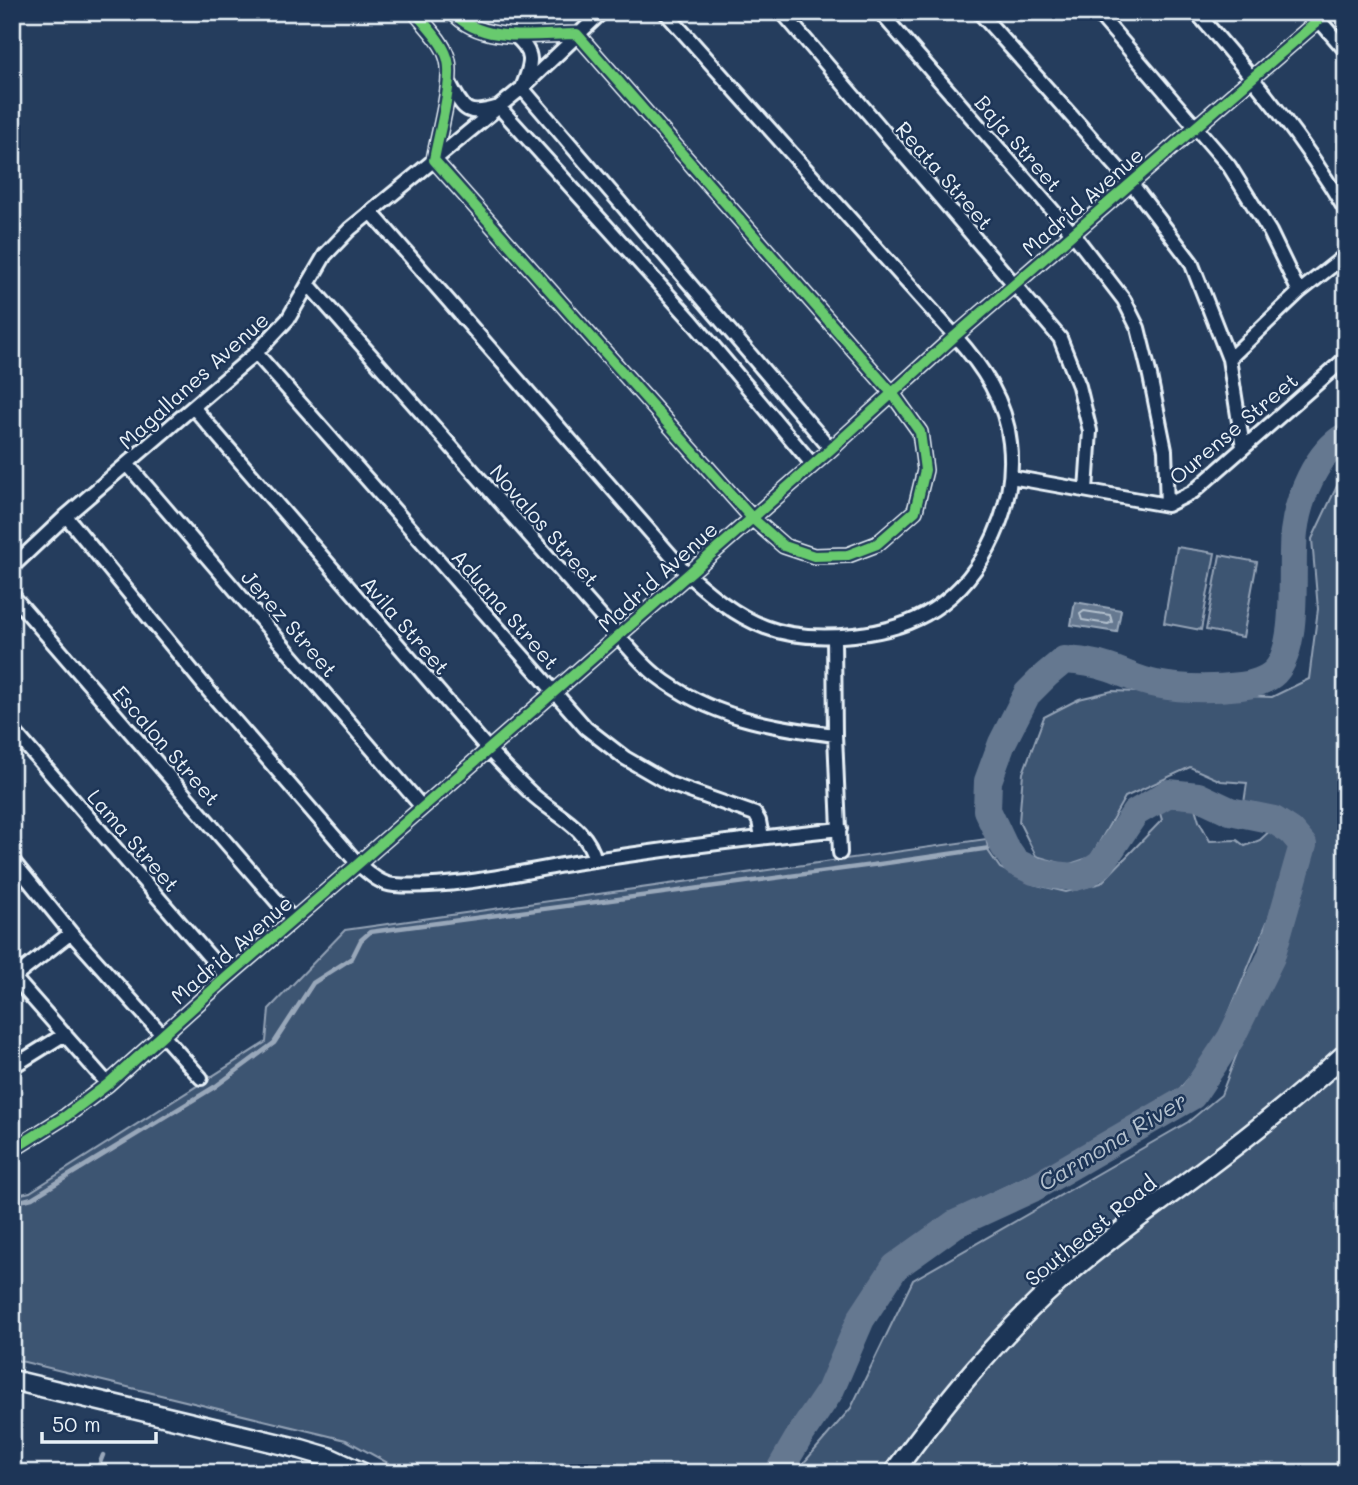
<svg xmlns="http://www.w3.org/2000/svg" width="1358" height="1485" font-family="Mali,sans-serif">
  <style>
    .green { fill: #3e5472; stroke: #93a2b5; stroke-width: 2 }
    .water { fill: #657890; stroke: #99a8ba; stroke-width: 2 }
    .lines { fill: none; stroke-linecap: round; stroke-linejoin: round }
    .shore { stroke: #b4c1ce; stroke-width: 2 }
    .stream { stroke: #99a8ba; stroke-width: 4.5 }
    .river { stroke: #657890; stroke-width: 28 }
    .street-casing { stroke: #e8f1f8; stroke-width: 18 }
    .secondary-casing { stroke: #e8f1f8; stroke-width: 23 }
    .street { stroke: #1d3557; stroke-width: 12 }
    .secondary { stroke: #1d3557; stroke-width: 18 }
    .cycleway-casing { stroke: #1d3557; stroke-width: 15 }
    .cycleway { stroke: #67ca6e; stroke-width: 10 }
    .labels { text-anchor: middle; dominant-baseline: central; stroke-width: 5; stroke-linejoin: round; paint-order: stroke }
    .street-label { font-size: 21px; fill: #e8f1f8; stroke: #1d3557 }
    .water-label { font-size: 23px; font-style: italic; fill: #b4c1ce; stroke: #1d3557 }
  </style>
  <rect width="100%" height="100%" fill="#253d5d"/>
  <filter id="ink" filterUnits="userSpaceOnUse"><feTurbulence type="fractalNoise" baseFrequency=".0143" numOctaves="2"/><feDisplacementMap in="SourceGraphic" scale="14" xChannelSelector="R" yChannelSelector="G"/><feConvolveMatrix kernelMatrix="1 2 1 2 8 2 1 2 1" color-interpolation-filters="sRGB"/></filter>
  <g filter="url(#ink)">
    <!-- green -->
    <path class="green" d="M 1346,467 L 1346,1473 L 795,1473 L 851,1408 L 913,1280 L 1188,1122 L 1221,1095 L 1284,932 L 1312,844 L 1273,809 L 1244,803 L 1247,783 L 1221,781 L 1190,767 L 1125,797 L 1091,857 L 1067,865 L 1036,856 L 1019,822 L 1023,773 L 1044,717 L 1079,699 L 1112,691 L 1272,697 L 1309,679 L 1318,609 L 1312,539 Z
      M 1177,547 L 1215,553 L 1201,630 L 1164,623 Z
      M 1220,555 L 1257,562 L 1243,637 L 1206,630 Z
      M 1166,806 L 1195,808 L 1199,821 L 1210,841 L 1237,840 L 1245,846 L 1260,840 L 1274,827 L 1298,848 L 1214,1049 L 1176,1093 L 1047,1167 L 960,1208 L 897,1252 L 857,1309 L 827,1378 L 770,1469 L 760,1473 L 399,1473 L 388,1463 L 346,1440 L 12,1359 L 12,1196 L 30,1192 L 266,1042 L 269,1009 L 345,930 L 986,839 L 989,852 L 1000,868 L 1033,884 L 1066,892 L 1101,883 L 1162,820 L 1159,810 Z"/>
    <!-- water -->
    <path class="water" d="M 1075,602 L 1121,610 L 1117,632 L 1071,625 Z"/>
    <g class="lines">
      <!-- shore -->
      <path class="shore" d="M 1084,611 L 1110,615 L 1112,622 L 1108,624 L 1082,620 L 1080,614 Z"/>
      <!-- stream -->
      <path class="stream" d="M 12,1203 L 32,1198 L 216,1086 L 274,1043 L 313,983 L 352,958 L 361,940 L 370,932 L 880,864 L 1004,846
        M 96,1473 L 103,1455"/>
      <!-- river -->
      <path class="river" d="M 778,1473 L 799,1437 L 830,1391 L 861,1319 L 895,1267 L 955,1224 L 1033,1188 L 1192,1096 L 1231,1038 L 1271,957 L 1303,845 L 1291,831 L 1274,820 L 1230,811 L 1198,796 L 1169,793 L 1135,813 L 1101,864 L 1088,873 L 1075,877 L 1054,875 L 1034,871 L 1015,862 L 1004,846 L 987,810 L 988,781 L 1002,743 L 1027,694 L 1046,675 L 1064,660 C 1079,661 1092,662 1106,667 C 1123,672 1138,681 1156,684 C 1182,689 1215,689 1241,686 C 1252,685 1267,680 1275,672 C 1300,645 1290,567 1294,532 C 1298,499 1316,453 1346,436"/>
      <!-- street casing -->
      <g class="street-casing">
        <path id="street" d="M 415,12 C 426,26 442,41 447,57 C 455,79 438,135 434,160 L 752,518 L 784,546 L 814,556 L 848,555 L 877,544 L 915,511 L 925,470 L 920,432 L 892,393 L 577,34 C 538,34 481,45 453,12
          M 782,12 L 1060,338 L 1079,386 L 1090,431 L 1086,490
          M 880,12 L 1074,235 L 1124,300 L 1138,328 L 1150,376 L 1165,450 L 1167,505
          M 979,12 L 1132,184 L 1191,262 L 1229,359 L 1243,447
          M 1097,12 L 1229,166 L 1270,232 L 1299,292
          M 1196,12 C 1251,75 1304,139 1346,211
          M 1312,12 L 1346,51
          M 514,35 C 536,53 532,63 522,88 L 831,449
          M 449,82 C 464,111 466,117 499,107 L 692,321 L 812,464
          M 372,213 L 687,574 C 711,595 734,615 765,627 C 793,638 824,638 854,635 C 882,632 910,625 934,609 C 986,575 1017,503 1010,443 C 1006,401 982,366 955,336 L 665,12
          M 309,285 L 618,636 C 630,649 642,664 656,675 C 710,717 770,727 835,735
          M 256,353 L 586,728 L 625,758 L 670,784 L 755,814 L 759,821 L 762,837
          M 1229,359 L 1299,292 L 1346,255
          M 193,407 L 488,749 C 502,764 516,779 531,793 C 554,815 587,826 595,860
          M 128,465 L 422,807
          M 1011,477 L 1167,505 L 1193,492 L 1346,358
          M 66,516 L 208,690 L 358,864 C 369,873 380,884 394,885 C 455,889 520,872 580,862 C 666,849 753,838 840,829
          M 12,567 L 66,516 L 256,353 L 288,319 L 325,255 L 350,229 L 522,88 L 602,12
          M 12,595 L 293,920
          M 834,637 L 835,735 L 840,853
          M 12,729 L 227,977
          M 12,860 L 71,933 L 201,1078
          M 12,975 L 108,1084
          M 12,979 L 71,933
          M 12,1067 L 65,1034
          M 12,1150 L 66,1116 L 108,1084 L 227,977 L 358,864 L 831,449 L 955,336 L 1319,20"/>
      </g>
      <!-- secondary casing -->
      <g class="secondary-casing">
        <path id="secondary" d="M 12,1380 L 301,1449 L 328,1457 L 363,1473
          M 893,1473 C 943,1405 997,1337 1060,1281 C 1105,1241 1154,1207 1202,1171 C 1252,1134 1300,1095 1346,1053"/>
      </g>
      <!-- street -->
      <use href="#street" class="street"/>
      <!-- secondary -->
      <use href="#secondary" class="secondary"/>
      <!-- cycleway casing -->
      <g class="cycleway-casing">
        <path id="cycleway" d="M 415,12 C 426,26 442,41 447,57 C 455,79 438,135 434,160 L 752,518 L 784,546 L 814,556 L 848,555 L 877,544 L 915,511 L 925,470 L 920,432 L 892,393 L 577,34 C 538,34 481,45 453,12
          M 12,1150 L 66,1116 L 108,1084 L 227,977 L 358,864 L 831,449 L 955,336 L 1319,20"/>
      </g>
      <!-- cycleway -->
      <use href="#cycleway" class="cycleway"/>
    </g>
  </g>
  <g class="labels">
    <!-- street labels -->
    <g class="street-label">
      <text transform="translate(1019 143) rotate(49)">Baja Street</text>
      <text transform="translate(945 175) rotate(49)">Reata Street</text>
      <text transform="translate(1082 201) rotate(-41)">Madrid Avenue</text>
      <text transform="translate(193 380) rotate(-42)">Magallanes Avenue</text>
      <text transform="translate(1233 428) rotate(-40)">Ourense Street</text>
      <text transform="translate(545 525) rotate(49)">Novalos Street</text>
      <text transform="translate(657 576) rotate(-42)">Madrid Avenue</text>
      <text transform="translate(506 609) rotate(49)">Aduana Street</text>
      <text transform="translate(290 623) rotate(49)">Jerez Street</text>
      <text transform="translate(406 625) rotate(49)">Avila Street</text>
      <text transform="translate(167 745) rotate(49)">Escalon Street</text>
      <text transform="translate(134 840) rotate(49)">Lama Street</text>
      <text transform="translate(231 949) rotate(-41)">Madrid Avenue</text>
      <text transform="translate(1090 1230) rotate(-39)">Southeast Road</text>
    </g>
    <!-- water labels -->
    <g class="water-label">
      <text transform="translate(1112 1141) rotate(-31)">Carmona River</text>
    </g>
  </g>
  <!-- margin -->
  <rect width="1358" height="1485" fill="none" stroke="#1d3557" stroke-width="42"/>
  <rect x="21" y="21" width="1316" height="1443" fill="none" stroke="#e8f1f8" stroke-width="2.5" filter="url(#ink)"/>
  <!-- scale -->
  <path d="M42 1432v10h114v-10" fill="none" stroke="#e8f1f8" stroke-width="3.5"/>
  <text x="52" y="1432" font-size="21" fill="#e8f1f8" stroke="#1d3557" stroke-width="5" paint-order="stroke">50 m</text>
</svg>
